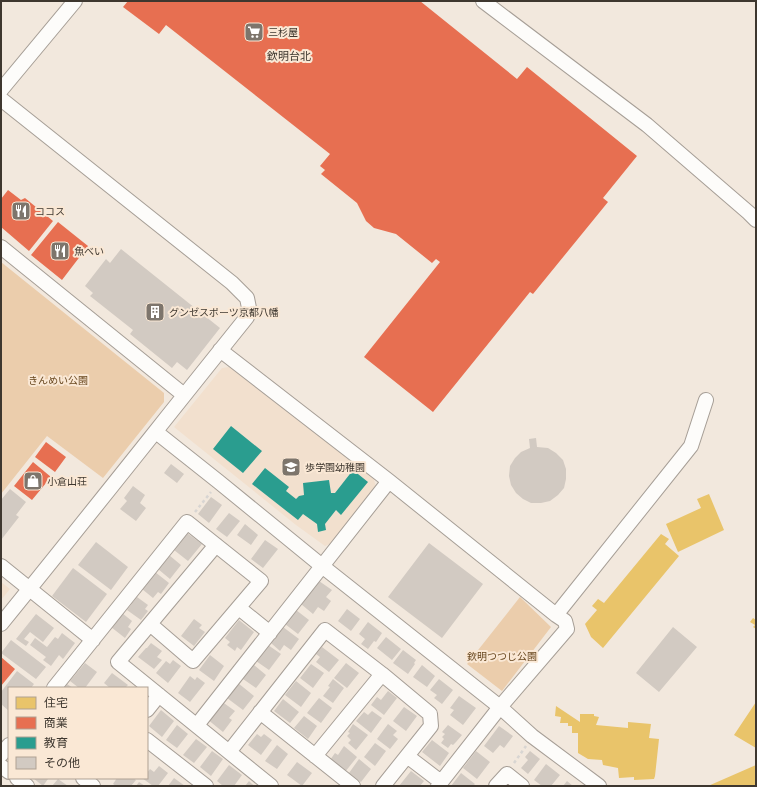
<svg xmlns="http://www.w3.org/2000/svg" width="757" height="787" font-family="Montserrat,'Noto Sans JP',sans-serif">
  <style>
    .built { fill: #f2e0ce }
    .green { fill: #ebcdac }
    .homes { fill: #e9c46a }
    .shops { fill: #e76f51 }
    .schools { fill: #2a9d8f }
    .building { fill: #d2cac2 }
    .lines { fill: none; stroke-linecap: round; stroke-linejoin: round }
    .minor-casing { stroke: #a69e96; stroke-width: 16 }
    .path { stroke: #d8d5d2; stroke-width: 2.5; stroke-dasharray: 3 3; stroke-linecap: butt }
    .minor { stroke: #fdfcfa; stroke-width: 14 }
    .labels { text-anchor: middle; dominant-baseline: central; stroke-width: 4; stroke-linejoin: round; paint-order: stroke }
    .poi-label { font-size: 10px; fill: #3e372f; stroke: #fae8d5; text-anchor: start }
    .park-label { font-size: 10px; fill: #68471f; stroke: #fae8d5 }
    .neighbourhood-label { font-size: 11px; fill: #3e372f; stroke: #fae8d5 }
  </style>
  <rect width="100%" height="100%" fill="#f2e8dd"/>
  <!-- built -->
  <path class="built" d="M 229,367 L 374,479 L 376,488 L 332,543 L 325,546 L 296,525 L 174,427 L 222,368 Z
    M 1,582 L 10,589 L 1,600 Z"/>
  <!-- green -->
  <path class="green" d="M 1,262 L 164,393 L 164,402 L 103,478 L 47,436 L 1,494 Z
    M 520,597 L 551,627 L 502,691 L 467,664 Z"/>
  <!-- homes -->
  <path class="homes" d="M 709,494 L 724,530 L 678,552 L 666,524 L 701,508 L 697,499 Z
    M 661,534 L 669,539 L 665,544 L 679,556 L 603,648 L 591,637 L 585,624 L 597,610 L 592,606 L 598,599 L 604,603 Z
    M 753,618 L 756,620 L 756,629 L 753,627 L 755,625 L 750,622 Z
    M 756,702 L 756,748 L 734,735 Z
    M 556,706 L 580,722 L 580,714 L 594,714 L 594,716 L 599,717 L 596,725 L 628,728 L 628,722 L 651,724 L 649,738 L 659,739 L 655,776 L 654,779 L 634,780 L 634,777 L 619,778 L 618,768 L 603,765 L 602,760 L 588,759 L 578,753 L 578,733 L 572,733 L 572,726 L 568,726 L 568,723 L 560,723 L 561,717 L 555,716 Z
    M 756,765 L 756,786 L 708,786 Z"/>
  <!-- shops -->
  <path class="shops" d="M 128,1 L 420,1 L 517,79 L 527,67 L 637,156 L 603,198 L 608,202 L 533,294 L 530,292 L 433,412 L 364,357 L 440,262 L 436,259 L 432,263 L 396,234 L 374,228 L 366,221 L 357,203 L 321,174 L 325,170 L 320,166 L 330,154 L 166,25 L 159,34 L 123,7 Z
    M 8,190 L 21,200 L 25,198 L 53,221 L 29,251 L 1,227 L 1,199 Z
    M 58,222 L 88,246 L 62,280 L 31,255 Z
    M 46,442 L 66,457 L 55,472 L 35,457 Z
    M 33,462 L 51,477 L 32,500 L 14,486 Z
    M 1,657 L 15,669 L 1,686 Z"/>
  <!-- schools -->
  <path class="schools" d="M 231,426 L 262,451 L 243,473 L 213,449 Z
    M 265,468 L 289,487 L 286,491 L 296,499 L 299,496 L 304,495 L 303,483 L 329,480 L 331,493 L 335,493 L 353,470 L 368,482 L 341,515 L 336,510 L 325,524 L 326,530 L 318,532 L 317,524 L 303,514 L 298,520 L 252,484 Z"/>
  <!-- building -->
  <path class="building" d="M 121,249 L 220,328 L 187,370 L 177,362 L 172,368 L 130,334 L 133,330 L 90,296 L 93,293 L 85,286 L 106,259 L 110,263 Z
    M 536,438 L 537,447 L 548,448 L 556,453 L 563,460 L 566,469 L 566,479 L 564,488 L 558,495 L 550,501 L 541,503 L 531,503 L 523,499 L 516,493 L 511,485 L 509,476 L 510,466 L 515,458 L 521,452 L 530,448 L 529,439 Z
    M 171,464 L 184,474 L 177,483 L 164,473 Z
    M 133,486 L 145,495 L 140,503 L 146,508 L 136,521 L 120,509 L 127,501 L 124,498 Z
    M 10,489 L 26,502 L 16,515 L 19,517 L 1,540 L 1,500 Z
    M 211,497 L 222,505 L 209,523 L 198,514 Z
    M 229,513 L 240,521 L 227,537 L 216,529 Z
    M 245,524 L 258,535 L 251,545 L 237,535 Z
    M 187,533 L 202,544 L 188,561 L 174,550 Z
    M 265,540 L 278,549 L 263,568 L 251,559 Z
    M 96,542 L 128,567 L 111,590 L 78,565 Z
    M 429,543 L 483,584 L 442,638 L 388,597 Z
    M 169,555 L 181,565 L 170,579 L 158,569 Z
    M 73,568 L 107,594 L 86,622 L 52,596 Z
    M 155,572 L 169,583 L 161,594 L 158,592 L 153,598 L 142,589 Z
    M 319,581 L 332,590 L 326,597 L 331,601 L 324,611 L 318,607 L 313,614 L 301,604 Z
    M 137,597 L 148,605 L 145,609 L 148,611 L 141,620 L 127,610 Z
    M 347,609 L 360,619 L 351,631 L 338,621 Z
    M 296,610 L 309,620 L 298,634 L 285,624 Z
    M 122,613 L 132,621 L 128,627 L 131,629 L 125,638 L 111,627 Z
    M 36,614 L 54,628 L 43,642 L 30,632 L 24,639 L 29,642 L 26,646 L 16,639 Z
    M 194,619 L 202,625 L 199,628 L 205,632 L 194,646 L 181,636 Z
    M 239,620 L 254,632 L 241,650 L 237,647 L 235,651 L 227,645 L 230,642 L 225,638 Z
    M 368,622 L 382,633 L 376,642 L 374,641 L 368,649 L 361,644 L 365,639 L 359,634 Z
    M 283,627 L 299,639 L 291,650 L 284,645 L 280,651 L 271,643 Z
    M 673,627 L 697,647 L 659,692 L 636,673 Z
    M 62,633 L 75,643 L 63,659 L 59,655 L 51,666 L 43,660 L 46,657 L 30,645 L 35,638 L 47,647 L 55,637 L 58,639 Z
    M 386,637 L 401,649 L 392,660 L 377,648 Z
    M 11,640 L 46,667 L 36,679 L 1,653 Z
    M 151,643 L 162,651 L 157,657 L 162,660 L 154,669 L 138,657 L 146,648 L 147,648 Z
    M 268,645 L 281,654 L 269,670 L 256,661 Z
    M 322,647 L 339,660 L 329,672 L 316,662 L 320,657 L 316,654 Z
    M 403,650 L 416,660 L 414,663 L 415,664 L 408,674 L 393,663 Z
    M 210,655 L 224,666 L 214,681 L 199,670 Z
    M 173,660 L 181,666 L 168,683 L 156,673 L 166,661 L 170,664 Z
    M 85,663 L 97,672 L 85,688 L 79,688 L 70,681 Z
    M 346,663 L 359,673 L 347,688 L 334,678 Z
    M 311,664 L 324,673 L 313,688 L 300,678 Z
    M 254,665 L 266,675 L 256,688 L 243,679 Z
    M 422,665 L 435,676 L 427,687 L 413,677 Z
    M 17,671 L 34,684 L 31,688 L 9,688 L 9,711 L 1,704 L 1,692 Z
    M 112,673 L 128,685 L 125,688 L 110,688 L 104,683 Z
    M 190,676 L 195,680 L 197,677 L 205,683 L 190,702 L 178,693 Z
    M 333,679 L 344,688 L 333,703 L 323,696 L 330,687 L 328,686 Z
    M 439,679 L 453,690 L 442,704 L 434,698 L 437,695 L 430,690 Z
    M 296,681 L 311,693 L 301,707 L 285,695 Z
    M 238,683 L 254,696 L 243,710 L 227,698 Z
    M 67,684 L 73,688 L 64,688 Z
    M 388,691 L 397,698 L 384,715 L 371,705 L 377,697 L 381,700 Z
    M 459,696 L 476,708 L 463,725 L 450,715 L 454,710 L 450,708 Z
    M 319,698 L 332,708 L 321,723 L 307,713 Z
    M 283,699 L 299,712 L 290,723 L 274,711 Z
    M 221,701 L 235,711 L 229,718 L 232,720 L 223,732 L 207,719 Z
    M 404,707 L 417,716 L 406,731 L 393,721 Z
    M 161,710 L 174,721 L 162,737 L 149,726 Z
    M 372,711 L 382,718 L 371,733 L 356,721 L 364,712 L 368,715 Z
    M 304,716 L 317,726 L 308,739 L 294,728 Z
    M 353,724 L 368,735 L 356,750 L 348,743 L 351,740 L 347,736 L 350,733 L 348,732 Z
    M 388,724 L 397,731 L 393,735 L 398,739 L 390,749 L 377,739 Z
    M 177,725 L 188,734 L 177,748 L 166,740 Z
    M 448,725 L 462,735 L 456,742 L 453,745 L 451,744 L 448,748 L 441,743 L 444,739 L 442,737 L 445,734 L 442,732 Z
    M 499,726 L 513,736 L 504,748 L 500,745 L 493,753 L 484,746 Z
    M 257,734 L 261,737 L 264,734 L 272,740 L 261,755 L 248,745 Z
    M 196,739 L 207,747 L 194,763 L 183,755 Z
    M 432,740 L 449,753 L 440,766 L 422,752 Z
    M 375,743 L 386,751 L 375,766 L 364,757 Z
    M 277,745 L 288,754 L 277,769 L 265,761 Z
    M 344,746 L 357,757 L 345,772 L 330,760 L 335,753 L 338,755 Z
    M 212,751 L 223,759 L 211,776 L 200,767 Z
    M 476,751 L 490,762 L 477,779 L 463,768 Z
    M 530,751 L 540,759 L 528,774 L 521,768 L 528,760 L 525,757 Z
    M 359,759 L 371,769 L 361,782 L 349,773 Z
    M 297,762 L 312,773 L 302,786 L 287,775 Z
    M 546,764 L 560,775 L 551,786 L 542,786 L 534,780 Z
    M 229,765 L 242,775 L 234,786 L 223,786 L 217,781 Z
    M 159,766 L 168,773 L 158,786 L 153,786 L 142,778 L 147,778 L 147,773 L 150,769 L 154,772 Z
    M 411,771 L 424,781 L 420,786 L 399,786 Z
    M 461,773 L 475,784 L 473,786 L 451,786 Z
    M 33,778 L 47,778 L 48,779 L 43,786 Z
    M 117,778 L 133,778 L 136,780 L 131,786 L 116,786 L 113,784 Z
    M 174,778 L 185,786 L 168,786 Z
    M 58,779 L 68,786 L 52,786 Z
    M 249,781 L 252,784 L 255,786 L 245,786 Z
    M 567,781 L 573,786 L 563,786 Z
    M 139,782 L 145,786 L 136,786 Z"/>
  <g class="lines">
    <!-- minor casing -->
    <g class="minor-casing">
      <path id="minor" d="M 483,1 L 647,125 L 749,213 L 756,220
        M 1,90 L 75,1
        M 1,99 L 232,283 L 247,298 L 249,308 L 247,317 C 165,419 84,522 1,624
        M 1,247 L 184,395
        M 220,350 L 389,481 L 556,615 L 565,621 L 567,629 L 500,707 L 438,786
        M 156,432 L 219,482 L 322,566 L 500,707 L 532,736 L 599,786
        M 216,545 L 118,662 L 271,786
        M 1,566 L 93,640
        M 239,608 L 270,633
        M 556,615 L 691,446 L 706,400
        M 54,688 L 187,522 L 261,581 L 193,661 L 150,624
        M 147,710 L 159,695
        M 260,712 L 353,786
        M 197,725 L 389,481
        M 147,740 L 206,786
        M 229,752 L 325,630 L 382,674 L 430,714 L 431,726 L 383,786
        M 1,755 L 9,745
        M 315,756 L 382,674
        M 407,756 L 441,782
        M 1,766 L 9,772
        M 17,778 L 27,786
        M 83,778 L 93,786
        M 496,786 L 507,774 L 522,786"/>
    </g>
    <!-- path -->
    <path class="path" d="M 195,512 L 211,492
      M 514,763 L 526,746"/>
    <!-- minor -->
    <use href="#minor" class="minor"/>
  </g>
  <!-- icons -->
  <defs>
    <g id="supermarket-square" transform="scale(1)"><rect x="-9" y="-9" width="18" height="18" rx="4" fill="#7d756c" stroke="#fae8d5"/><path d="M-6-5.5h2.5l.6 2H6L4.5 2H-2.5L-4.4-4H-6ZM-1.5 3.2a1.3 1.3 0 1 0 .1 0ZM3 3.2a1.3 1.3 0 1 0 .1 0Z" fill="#fff"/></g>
    <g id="restaurant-square" transform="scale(1)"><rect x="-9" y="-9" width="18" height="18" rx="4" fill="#7d756c" stroke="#fae8d5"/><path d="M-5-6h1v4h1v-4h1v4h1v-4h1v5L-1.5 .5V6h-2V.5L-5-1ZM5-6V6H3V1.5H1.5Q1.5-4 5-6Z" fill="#fff"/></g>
    <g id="building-square" transform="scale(1)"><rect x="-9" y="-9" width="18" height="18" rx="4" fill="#7d756c" stroke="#fae8d5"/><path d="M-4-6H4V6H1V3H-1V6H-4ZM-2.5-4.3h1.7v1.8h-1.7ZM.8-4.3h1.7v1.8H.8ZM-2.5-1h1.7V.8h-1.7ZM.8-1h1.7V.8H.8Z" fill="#fff"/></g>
    <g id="school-square" transform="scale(1)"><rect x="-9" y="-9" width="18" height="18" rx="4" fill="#7d756c" stroke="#fae8d5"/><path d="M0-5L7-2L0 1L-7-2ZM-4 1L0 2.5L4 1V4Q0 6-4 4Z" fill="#fff"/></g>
    <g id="shop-square" transform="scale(1)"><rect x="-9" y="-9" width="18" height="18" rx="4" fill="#7d756c" stroke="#fae8d5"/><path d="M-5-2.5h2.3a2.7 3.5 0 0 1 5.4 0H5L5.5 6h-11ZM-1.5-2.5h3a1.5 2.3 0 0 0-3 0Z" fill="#fff"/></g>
  </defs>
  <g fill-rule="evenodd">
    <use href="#supermarket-square" x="254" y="32"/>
    <use href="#restaurant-square" x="21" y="211"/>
    <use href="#restaurant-square" x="60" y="251"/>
    <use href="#building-square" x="155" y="312"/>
    <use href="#school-square" x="291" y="467"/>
    <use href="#shop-square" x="33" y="481"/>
  </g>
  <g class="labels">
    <!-- poi labels -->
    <g class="poi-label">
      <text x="268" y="32">三杉屋</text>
      <text x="35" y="211">ココス</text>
      <text x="74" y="251">魚べい</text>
      <text x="169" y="312">グンゼスポーツ京都八幡</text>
      <text x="305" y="467">歩学園幼稚園</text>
      <text x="47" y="481">小倉山荘</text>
    </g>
    <!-- park labels -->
    <g class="park-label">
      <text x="58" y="380">きんめい公園</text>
      <text x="502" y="656">欽明つつじ公園</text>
    </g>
    <!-- neighbourhood labels -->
    <g class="neighbourhood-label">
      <text x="289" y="56">欽明台北</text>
    </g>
  </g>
  <!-- border -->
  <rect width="757" height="787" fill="none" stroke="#3e372f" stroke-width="4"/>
  <!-- legend -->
  <rect x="8" y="687" width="140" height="92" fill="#fae8d5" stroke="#afa193"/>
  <rect x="16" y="697" width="20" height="12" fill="#e9c46a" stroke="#afa193"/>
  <text x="44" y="707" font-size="12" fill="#3e372f">住宅</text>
  <rect x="16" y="717" width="20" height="12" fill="#e76f51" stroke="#afa193"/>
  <text x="44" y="727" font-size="12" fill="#3e372f">商業</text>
  <rect x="16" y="737" width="20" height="12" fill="#2a9d8f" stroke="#afa193"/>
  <text x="44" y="747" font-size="12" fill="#3e372f">教育</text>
  <rect x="16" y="757" width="20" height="12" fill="#d2cac2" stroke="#afa193"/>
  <text x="44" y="767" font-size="12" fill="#3e372f">その他</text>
</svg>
